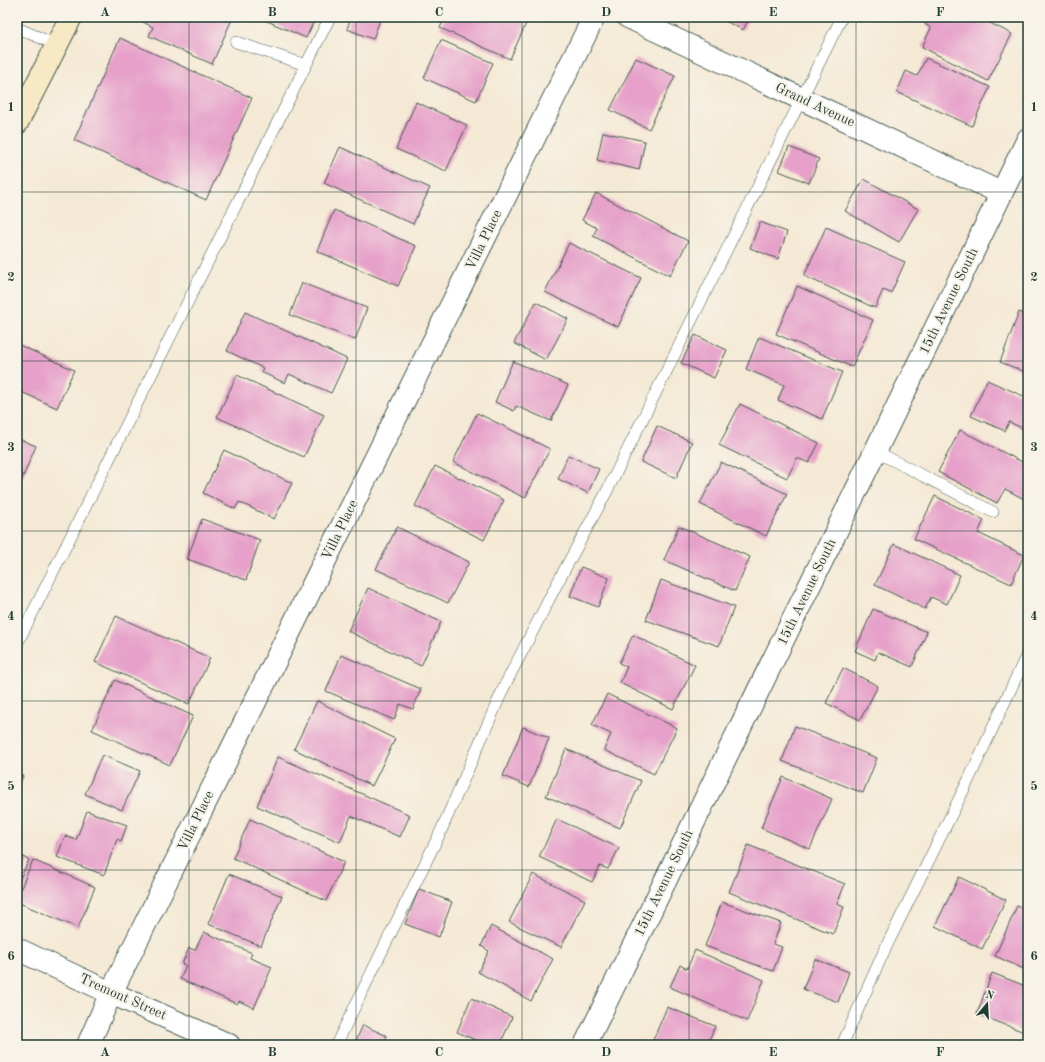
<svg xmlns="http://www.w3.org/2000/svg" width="1045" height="1062" font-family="'Old Standard TT',serif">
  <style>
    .building { fill: #e6a0c9 }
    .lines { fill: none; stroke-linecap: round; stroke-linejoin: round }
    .service-casing { stroke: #3f574c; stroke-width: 12 }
    .minor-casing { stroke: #3f574c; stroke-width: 24 }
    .secondary-casing { stroke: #3f574c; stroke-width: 24 }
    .service { stroke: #fff; stroke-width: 11 }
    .minor { stroke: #fff; stroke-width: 22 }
    .secondary { stroke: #f6e9c3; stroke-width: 22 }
    .grid { fill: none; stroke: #1f3d34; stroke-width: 1; stroke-opacity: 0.55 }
    .labels { text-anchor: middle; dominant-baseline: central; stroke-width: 4; stroke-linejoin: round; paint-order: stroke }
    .street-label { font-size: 14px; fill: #1f3d34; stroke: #f7f3e8 }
    .neatline { fill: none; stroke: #1f3d34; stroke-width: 1.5 }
    .grid-label { font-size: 13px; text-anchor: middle; font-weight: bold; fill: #1f3d34 }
  </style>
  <rect width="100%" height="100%" fill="#f7f3e8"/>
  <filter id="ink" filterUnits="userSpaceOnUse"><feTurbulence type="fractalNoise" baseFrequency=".025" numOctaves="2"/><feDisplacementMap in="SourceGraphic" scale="8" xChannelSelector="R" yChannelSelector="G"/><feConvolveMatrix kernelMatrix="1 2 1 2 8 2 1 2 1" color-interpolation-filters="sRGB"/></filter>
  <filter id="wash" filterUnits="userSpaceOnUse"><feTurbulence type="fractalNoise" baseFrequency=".012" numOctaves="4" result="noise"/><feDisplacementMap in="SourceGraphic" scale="16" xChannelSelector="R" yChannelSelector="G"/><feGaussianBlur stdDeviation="0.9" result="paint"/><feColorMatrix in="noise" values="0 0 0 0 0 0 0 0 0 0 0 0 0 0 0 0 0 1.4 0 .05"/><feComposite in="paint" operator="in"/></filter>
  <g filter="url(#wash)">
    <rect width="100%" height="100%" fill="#f4e9d4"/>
    <g id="blocks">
      <!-- building -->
      <path class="building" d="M 138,17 L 233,17 L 212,64 L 149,36 L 153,27 L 137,19 Z
        M 258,17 L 316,17 L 306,38 Z
        M 351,17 L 381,17 L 373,39 L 347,29 Z
        M 445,17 L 529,17 L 510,59 L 440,28 Z
        M 717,17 L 750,17 L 743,30 Z
        M 929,17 L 978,17 L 1012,34 L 988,81 L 922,47 L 931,28 L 925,24 Z
        M 120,38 L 252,98 L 206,200 L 74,140 Z
        M 441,40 L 493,63 L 476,101 L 424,78 Z
        M 636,58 L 675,76 L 649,129 L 610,110 Z
        M 926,58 L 990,87 L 972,126 L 897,92 L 906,71 L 917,76 Z
        M 416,102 L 467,125 L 446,171 L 396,149 Z
        M 603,132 L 645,141 L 639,170 L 597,160 Z
        M 340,147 L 430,188 L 413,224 L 324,183 Z
        M 789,147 L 819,159 L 809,183 L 779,171 Z
        M 864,179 L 918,209 L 899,242 L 845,211 Z
        M 596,193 L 688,241 L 670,276 L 593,236 L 597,228 L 582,220 Z
        M 334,210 L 416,246 L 398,286 L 317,251 Z
        M 760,222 L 787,232 L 778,259 L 750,248 Z
        M 826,227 L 905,262 L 891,293 L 883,290 L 875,308 L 804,276 Z
        M 569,243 L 641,278 L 618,327 L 545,292 Z
        M 302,283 L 367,308 L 355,340 L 290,315 Z
        M 797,286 L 873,320 L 852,367 L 776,334 Z
        M 536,302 L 568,319 L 546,360 L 514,343 Z
        M 245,312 L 347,359 L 331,393 L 289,374 L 285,383 L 261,372 L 263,368 L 227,351 Z
        M 1019,312 L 1028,315 L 1028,373 L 1000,362 Z
        M 695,335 L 727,350 L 714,378 L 681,363 Z
        M 759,337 L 842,372 L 822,419 L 778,400 L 784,385 L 746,369 Z
        M 17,344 L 74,370 L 57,408 L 17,390 Z
        M 513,361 L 568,385 L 551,421 L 516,406 L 514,411 L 495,402 Z
        M 237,375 L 324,415 L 304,457 L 217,417 Z
        M 987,380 L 1028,398 L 1028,420 L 1024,429 L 1009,422 L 1005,431 L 971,416 Z
        M 740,404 L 819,443 L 809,463 L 797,458 L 787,478 L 719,445 Z
        M 477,413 L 550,449 L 525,498 L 453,462 Z
        M 657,426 L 692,442 L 676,478 L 641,462 Z
        M 960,430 L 1028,465 L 1028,501 L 1005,489 L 997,503 L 938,472 Z
        M 17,438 L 36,446 L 19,486 L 17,485 Z
        M 224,450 L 292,483 L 274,519 L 239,502 L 235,509 L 203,493 Z
        M 568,455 L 599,469 L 588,493 L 558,479 Z
        M 721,462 L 787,494 L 766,536 L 700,504 Z
        M 435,466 L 504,500 L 484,540 L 415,506 Z
        M 935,496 L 984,520 L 978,533 L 1024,555 L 1011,584 L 914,539 Z
        M 202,519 L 260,540 L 246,580 L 187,559 Z
        M 679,526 L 750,557 L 735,591 L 664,560 Z
        M 397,527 L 469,562 L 448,603 L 376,569 Z
        M 894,544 L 960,575 L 947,604 L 931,597 L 925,609 L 875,585 Z
        M 581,567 L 609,578 L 598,607 L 570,596 Z
        M 661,580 L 734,607 L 719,646 L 646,620 Z
        M 368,588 L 441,622 L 421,666 L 348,631 Z
        M 873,609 L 927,632 L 912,667 L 878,652 L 875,660 L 855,651 Z
        M 116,616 L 210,658 L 189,704 L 95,662 Z
        M 633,635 L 695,665 L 673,709 L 620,683 L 627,667 L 619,663 Z
        M 341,655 L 421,689 L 413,709 L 400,704 L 394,720 L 326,691 Z
        M 843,668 L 878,686 L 860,720 L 826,703 Z
        M 115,680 L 193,716 L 170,765 L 92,730 Z
        M 607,694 L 677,728 L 654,774 L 604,750 L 611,734 L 592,725 Z
        M 317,701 L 395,739 L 372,786 L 294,749 Z
        M 795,726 L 877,758 L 863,793 L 782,761 Z
        M 523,727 L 549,738 L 529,787 L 503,776 Z
        M 566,749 L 641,781 L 620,828 L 546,796 Z
        M 102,755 L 140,771 L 122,810 L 85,794 Z
        M 278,757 L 410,815 L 400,837 L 351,816 L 340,842 L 257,806 Z
        M 17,773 L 23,776 L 17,790 Z
        M 783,777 L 832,799 L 810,849 L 761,828 Z
        M 87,811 L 127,825 L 121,841 L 117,839 L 104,875 L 57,857 L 65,836 L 76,840 Z
        M 250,819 L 344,862 L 326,901 L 233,858 Z
        M 557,819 L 619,848 L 608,869 L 600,866 L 592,882 L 539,857 Z
        M 748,845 L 845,884 L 837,904 L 844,907 L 833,934 L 729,892 Z
        M 17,854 L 29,860 L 17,884 Z
        M 33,860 L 95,887 L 78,928 L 17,902 L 17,897 Z
        M 229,874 L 282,896 L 261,946 L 208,924 Z
        M 533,874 L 585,900 L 561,947 L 509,922 Z
        M 959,877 L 1006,900 L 982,949 L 935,926 Z
        M 419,889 L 452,902 L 439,937 L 405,924 Z
        M 722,902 L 781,923 L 773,944 L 782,947 L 773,971 L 705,946 Z
        M 1017,906 L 1028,911 L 1028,971 L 995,956 Z
        M 491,926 L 553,959 L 531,1001 L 478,972 L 489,951 L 481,946 Z
        M 204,932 L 252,953 L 250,958 L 272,967 L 254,1008 L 239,1001 L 237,1004 L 180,979 L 186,965 L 182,964 L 189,948 L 195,950 Z
        M 695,950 L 764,980 L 747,1021 L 670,987 L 680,965 L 687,969 Z
        M 815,959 L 849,972 L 838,1002 L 803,989 Z
        M 992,973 L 1028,987 L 1028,1020 L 1024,1032 L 977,1014 Z
        M 471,998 L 512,1017 L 500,1045 L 487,1045 L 457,1032 Z
        M 667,1007 L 715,1026 L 707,1045 L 651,1045 Z
        M 363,1025 L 387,1036 L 383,1045 L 354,1045 Z"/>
    </g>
  </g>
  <g filter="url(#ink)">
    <use href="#blocks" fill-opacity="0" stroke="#3f574c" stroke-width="1"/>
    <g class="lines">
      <!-- service casing -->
      <g class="service-casing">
        <path id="service" d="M 17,28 L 57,45
          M 236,42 L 306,65
          M 875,451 L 993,512
          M 17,644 L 330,17
          M 336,1045 L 440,833 L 505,685 L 559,580 L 606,493 L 842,17
          M 842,1045 L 885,949 L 969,779 L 1028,652"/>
      </g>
      <!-- minor casing -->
      <g class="minor-casing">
        <path id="minor" d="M 628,17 L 1001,193
          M 17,949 L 111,993 L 229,1045
          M 88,1045 L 111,993 L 594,17
          M 585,1045 L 1028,139"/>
      </g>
      <!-- secondary casing -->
      <g class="secondary-casing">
        <path id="secondary" d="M 17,123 L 71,17"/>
      </g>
      <!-- service -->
      <use href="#service" class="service"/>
      <!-- minor -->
      <use href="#minor" class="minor"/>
      <!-- secondary -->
      <use href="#secondary" class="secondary"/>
    </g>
  </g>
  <!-- grid -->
  <path class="grid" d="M 189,17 L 189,1045M 356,17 L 356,1045M 522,17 L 522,1045M 689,17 L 689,1045M 856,17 L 856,1045M 17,192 L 1028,192M 17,361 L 1028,361M 17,531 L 1028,531M 17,701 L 1028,701M 17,870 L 1028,870"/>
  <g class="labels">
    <!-- street labels -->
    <g class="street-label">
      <text transform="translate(815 105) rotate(25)">Grand Avenue</text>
      <text transform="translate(484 240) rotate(-64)">Villa Place</text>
      <text transform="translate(949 301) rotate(-64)">15th Avenue South</text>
      <text transform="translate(340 530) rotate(-64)">Villa Place</text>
      <text transform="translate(807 592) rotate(-64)">15th Avenue South</text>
      <text transform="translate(196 821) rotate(-64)">Villa Place</text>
      <text transform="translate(664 883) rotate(-64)">15th Avenue South</text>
      <text transform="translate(123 997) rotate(24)">Tremont Street</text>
    </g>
  </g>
  <!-- margin -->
  <rect width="1045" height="1062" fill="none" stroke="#f7f3e8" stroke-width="44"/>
  <!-- north arrow -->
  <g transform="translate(987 1004) rotate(18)" stroke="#f7f3e8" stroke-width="3" paint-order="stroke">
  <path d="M0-3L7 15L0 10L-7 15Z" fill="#1f3d34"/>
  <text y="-6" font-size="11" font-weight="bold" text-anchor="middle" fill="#1f3d34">N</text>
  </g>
  <rect x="22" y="22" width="1001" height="1018" class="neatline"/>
  <g class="grid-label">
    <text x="105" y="16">A</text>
    <text x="272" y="16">B</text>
    <text x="439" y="16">C</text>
    <text x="606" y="16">D</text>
    <text x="773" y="16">E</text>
    <text x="940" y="16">F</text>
    <text x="11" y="111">1</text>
    <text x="1034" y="111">1</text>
    <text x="11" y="281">2</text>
    <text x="1034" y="281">2</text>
    <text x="11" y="451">3</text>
    <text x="1034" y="451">3</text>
    <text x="11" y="620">4</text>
    <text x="1034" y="620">4</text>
    <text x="11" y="790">5</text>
    <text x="1034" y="790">5</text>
    <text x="11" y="960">6</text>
    <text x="1034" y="960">6</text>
    <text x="105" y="1056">A</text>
    <text x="272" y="1056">B</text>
    <text x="439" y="1056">C</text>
    <text x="606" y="1056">D</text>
    <text x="773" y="1056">E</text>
    <text x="940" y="1056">F</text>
  </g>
</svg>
